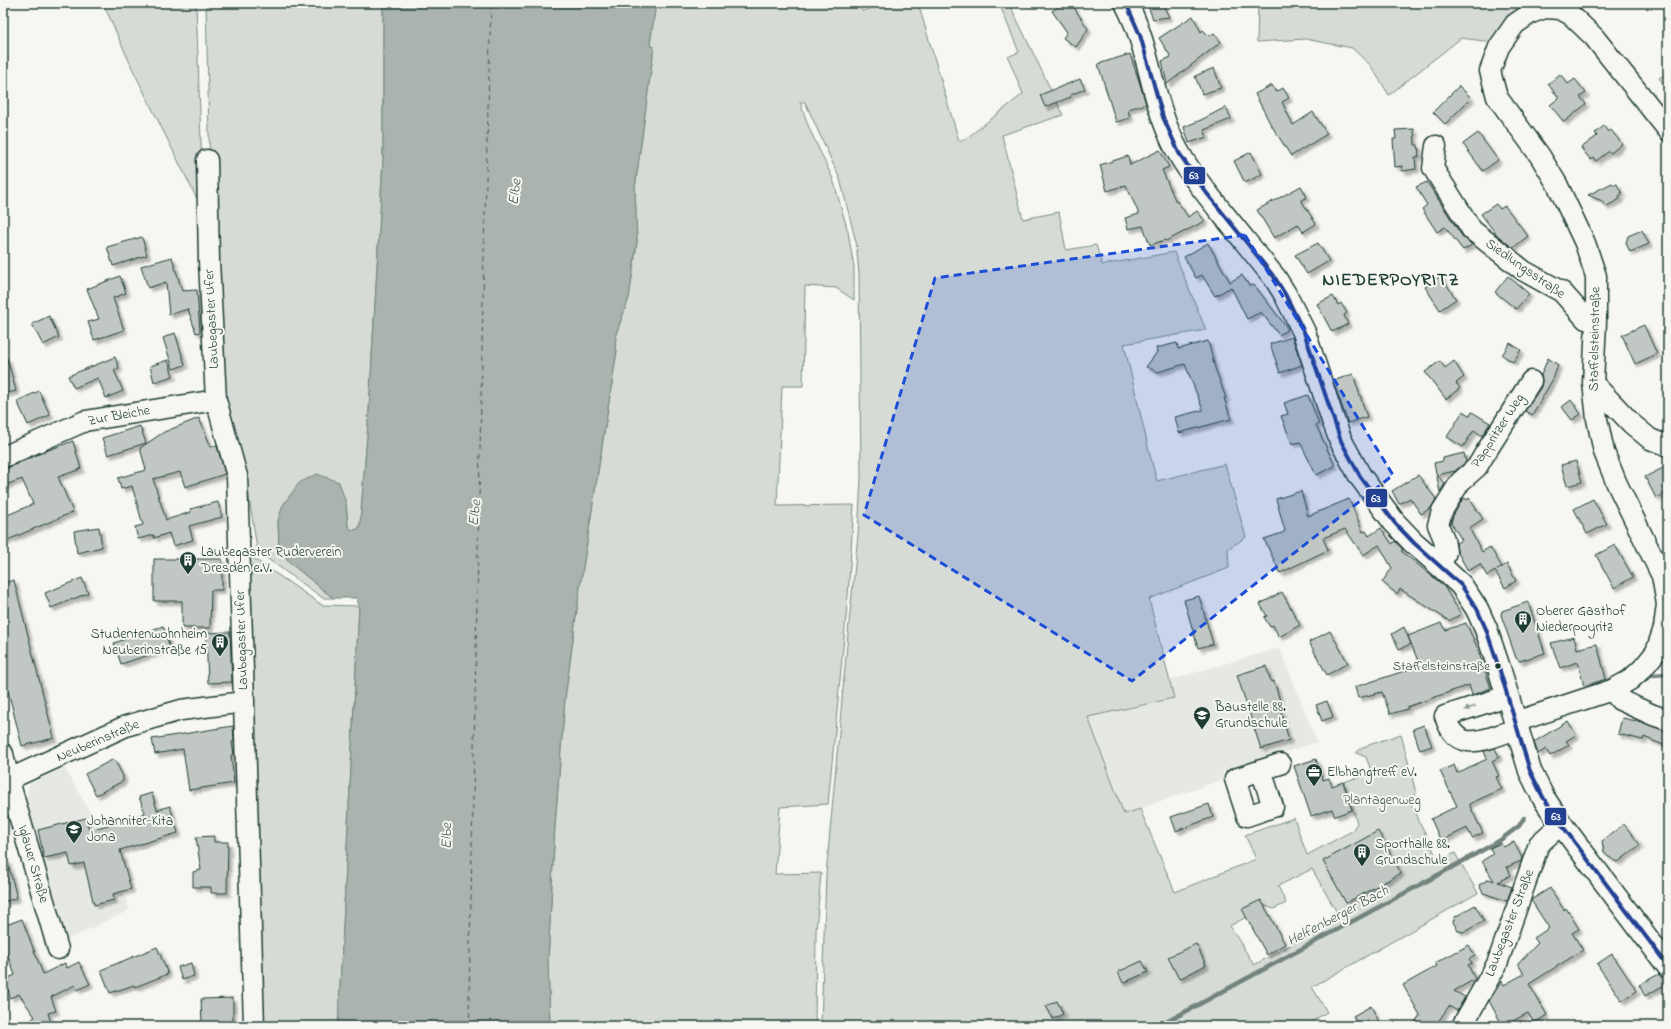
<svg xmlns="http://www.w3.org/2000/svg" width="1671" height="1029" font-family="'Indie Flower',sans-serif">
  <style>
    .built { fill: #e6e8e4 }
    .green { fill: #d6dbd6; stroke: #7a8c85; fill-rule: evenodd }
    .water { fill: #aab3ae; stroke: #72847d }
    .lines { fill: none; stroke-linecap: round; stroke-linejoin: round }
    .stream { stroke: #72847d; stroke-width: 4.5 }
    .ferry { stroke: #425a52; stroke-width: 1; stroke-dasharray: 5 4; stroke-linecap: butt }
    .building { fill: #c1c8c3; stroke: #1f3d34; filter: url(#shadow) }
    .minor-casing { stroke: #1f3d34; stroke-width: 23 }
    .major-casing { stroke: #1f3d34; stroke-width: 25 }
    .minor { stroke: #f6f6f2; stroke-width: 20 }
    .major { stroke: #f6f6f2; stroke-width: 22 }
    .bus-1-casing { stroke: #f6f6f2; stroke-width: 7 }
    .bus-1 { stroke: #224193; stroke-width: 4 }
    .oneway { fill: #8a9a93 }
    .marked { fill: #1d4ed8; fill-opacity: 0.2; stroke: #1d4ed8; stroke-width: 3; stroke-dasharray: 8 5; stroke-linejoin: round }
    .bus-dot { fill: #1f3d34; stroke: #f6f6f2; stroke-width: 1.5 }
    .labels { text-anchor: middle; dominant-baseline: central; stroke-width: 4; stroke-linejoin: round; paint-order: stroke }
    .bus-label { font-size: 13px; fill: #1f3d34; stroke: #f6f6f2; text-anchor: end }
    .street-label { font-size: 14px; fill: #1f3d34; stroke: #f6f6f2 }
    .poi-label { font-size: 14px; fill: #1f3d34; stroke: #f6f6f2; text-anchor: start }
    .park-label { font-size: 14px; fill: #445d54; stroke: #f6f6f2 }
    .water-label { font-size: 15px; font-style: italic; fill: #425a52; stroke: #f6f6f2 }
    .district-label { font-size: 18px; font-weight: bold; letter-spacing: 1px; fill: #1f3d34; stroke: #f6f6f2 }
    .line-badge { stroke: #f6f6f2; stroke-width: 1.5 }
    .badge-label { font-size: 11px; text-anchor: middle; font-weight: bold; fill: #fff }
  </style>
  <defs>
    <filter id="shadow"><feDropShadow dx="3.5" dy="3.5" stdDeviation="1" flood-color="#0004"/></filter>
  </defs>
  <rect width="100%" height="100%" fill="#f6f6f2"/>
  <filter id="ink" filterUnits="userSpaceOnUse"><feTurbulence type="fractalNoise" baseFrequency=".025" numOctaves="2"/><feDisplacementMap in="SourceGraphic" scale="8" xChannelSelector="R" yChannelSelector="G"/><feConvolveMatrix kernelMatrix="1 2 1 2 8 2 1 2 1" color-interpolation-filters="sRGB"/></filter>
  <g filter="url(#ink)">
    <!-- built -->
    <path class="built" d="M 1280,648 L 1317,742 L 1222,772 L 1224,779 L 1124,814 L 1088,717 L 1174,698 L 1170,680 Z
      M 64,767 L 92,816 L 102,816 L 129,910 L 65,941 L 45,871 L 26,798 L 29,784 Z"/>
    <!-- green -->
    <path class="green" d="M 103,3 L 196,3 L 203,197 L 198,201 L 134,72 Z
      M 206,3 L 383,3 L 383,159 L 369,411 L 360,524 L 358,529 L 352,530 L 348,526 L 346,503 L 278,520 L 279,548 L 290,563 L 333,598 L 323,598 L 265,557 L 257,549 L 243,458 L 231,428 L 224,396 L 211,221 Z
      M 656,3 L 858,3 L 862,11 L 891,3 L 918,3 L 959,141 L 968,137 L 1023,94 L 1008,57 L 1019,52 L 999,3 L 1009,3 L 1063,115 L 1002,135 L 1023,219 L 1059,212 L 1066,250 L 1096,245 L 1102,265 L 1174,252 L 1206,330 L 1124,344 L 1150,455 L 1157,481 L 1225,464 L 1246,537 L 1228,549 L 1229,568 L 1149,599 L 1174,698 L 1088,717 L 1124,814 L 1140,809 L 1175,892 L 1256,859 L 1245,835 L 1294,818 L 1307,855 L 1352,831 L 1357,823 L 1344,782 L 1367,774 L 1370,768 L 1366,757 L 1356,753 L 1363,747 L 1401,734 L 1416,793 L 1411,804 L 1439,862 L 1455,853 L 1478,893 L 1312,987 L 1327,1012 L 1305,1026 L 821,1026 L 826,875 L 849,623 L 858,535 L 861,478 L 859,274 L 856,242 L 840,179 L 805,102 L 800,102 L 809,128 L 833,179 L 848,232 L 854,267 L 854,300 L 836,288 L 805,286 L 803,386 L 782,386 L 777,506 L 854,505 L 848,596 L 828,804 L 780,807 L 775,874 L 821,873 L 816,931 L 815,1026 L 550,1026 L 548,961 L 555,825 L 565,699 L 580,587 L 617,351 L 615,349 L 616,334 L 629,298 L 637,242 L 635,188 L 653,55 L 650,44 ZM 1312,869 L 1340,918 L 1254,965 L 1230,926 L 1266,906 L 1274,909 L 1286,903 L 1278,886 Z
      M 1258,3 L 1528,3 L 1527,6 L 1492,42 L 1461,38 L 1389,95 L 1371,66 L 1352,48 L 1305,39 L 1257,42 Z
      M 1668,73 L 1668,90 L 1659,78 Z
      M 248,547 L 253,558 L 322,605 L 359,606 L 338,1026 L 261,1026 Z"/>
    <!-- water -->
    <path class="water" d="M 383,3 L 656,3 L 650,44 L 651,47 L 654,46 L 653,55 L 635,188 L 637,242 L 629,298 L 616,334 L 615,349 L 617,350 L 580,587 L 565,699 L 555,825 L 548,961 L 550,1026 L 338,1026 L 359,606 L 356,598 L 333,598 L 290,563 L 279,548 L 278,520 L 283,505 L 299,483 L 317,474 L 339,482 L 346,503 L 348,526 L 352,530 L 358,529 L 360,524 L 369,411 L 383,159 Z"/>
    <g class="lines">
      <!-- stream -->
      <path class="stream" d="M 1642,681 L 1653,675 L 1668,674
        M 1159,1026 L 1438,875 L 1499,841 L 1519,826 L 1524,818"/>
      <!-- ferry -->
      <path class="ferry" d="M 470,1026 L 469,999 L 484,250 L 491,3"/>
    </g>
    <!-- building -->
    <path class="building" d="M 1064,3 L 1071,3 L 1088,29 L 1076,47 L 1063,38 L 1067,32 L 1052,11 Z
      M 1147,3 L 1162,3 L 1169,17 L 1153,19 Z
      M 1193,16 L 1201,32 L 1203,30 L 1209,36 L 1214,33 L 1221,42 L 1167,84 L 1162,61 L 1171,57 L 1159,38 Z
      M 1130,54 L 1139,81 L 1146,104 L 1128,109 L 1130,118 L 1116,122 L 1098,64 Z
      M 1214,68 L 1221,88 L 1202,94 L 1195,76 Z
      M 1560,74 L 1568,84 L 1575,79 L 1586,93 L 1580,97 L 1586,104 L 1564,122 L 1550,105 L 1559,98 L 1548,84 Z
      M 1080,79 L 1085,89 L 1070,95 L 1071,97 L 1045,107 L 1040,95 Z
      M 1272,85 L 1276,92 L 1283,88 L 1289,98 L 1282,102 L 1293,125 L 1313,112 L 1327,134 L 1291,156 L 1270,123 L 1255,94 Z
      M 1459,86 L 1471,98 L 1445,124 L 1433,112 Z
      M 1226,107 L 1231,119 L 1204,130 L 1207,137 L 1189,143 L 1184,127 L 1201,120 Z
      M 1604,126 L 1608,132 L 1611,130 L 1622,144 L 1611,153 L 1609,151 L 1596,161 L 1594,158 L 1591,160 L 1581,148 L 1597,136 L 1595,133 Z
      M 1414,129 L 1415,145 L 1418,145 L 1419,157 L 1415,157 L 1416,169 L 1402,171 L 1402,166 L 1395,167 L 1393,139 L 1396,139 L 1395,130 Z
      M 1478,133 L 1498,160 L 1483,171 L 1463,144 Z
      M 1160,150 L 1169,167 L 1162,170 L 1176,202 L 1178,202 L 1188,217 L 1197,211 L 1205,221 L 1166,241 L 1165,240 L 1150,245 L 1143,226 L 1128,229 L 1125,218 L 1139,214 L 1126,185 L 1107,191 L 1100,165 L 1128,156 L 1130,165 Z
      M 1251,152 L 1262,174 L 1245,183 L 1234,161 Z
      M 1427,182 L 1462,236 L 1472,245 L 1463,250 L 1445,227 L 1437,232 L 1422,209 L 1427,205 L 1416,187 Z
      M 1612,183 L 1614,185 L 1617,184 L 1622,194 L 1619,196 L 1620,199 L 1605,207 L 1602,201 L 1588,195 Z
      M 1301,186 L 1307,197 L 1301,200 L 1316,224 L 1303,232 L 1298,224 L 1274,238 L 1257,210 Z
      M 1496,204 L 1500,209 L 1505,206 L 1528,236 L 1513,248 L 1497,235 L 1481,214 Z
      M 1642,230 L 1649,244 L 1630,252 L 1626,243 L 1628,236 Z
      M 142,237 L 147,255 L 113,266 L 107,247 Z
      M 1208,243 L 1230,282 L 1242,275 L 1249,286 L 1254,285 L 1255,286 L 1288,329 L 1279,335 L 1261,312 L 1247,319 L 1231,287 L 1215,296 L 1202,275 L 1196,278 L 1184,257 Z
      M 1318,243 L 1329,261 L 1307,274 L 1295,255 Z
      M 172,257 L 182,291 L 197,290 L 200,332 L 196,333 L 188,309 L 169,315 L 166,282 L 148,288 L 141,266 Z
      M 120,276 L 126,293 L 113,298 L 124,330 L 94,340 L 88,322 L 99,319 L 87,289 Z
      M 1441,276 L 1456,299 L 1440,310 L 1425,287 Z
      M 1508,276 L 1529,294 L 1516,309 L 1495,292 Z
      M 1333,296 L 1338,305 L 1341,303 L 1347,313 L 1344,315 L 1348,324 L 1332,332 L 1317,304 Z
      M 49,316 L 59,337 L 43,345 L 32,324 Z
      M 1644,325 L 1657,354 L 1635,364 L 1622,335 Z
      M 175,333 L 185,365 L 173,369 L 163,338 Z
      M 1292,337 L 1302,365 L 1280,373 L 1270,344 Z
      M 1208,341 L 1215,368 L 1226,398 L 1224,398 L 1231,419 L 1179,433 L 1175,417 L 1203,410 L 1185,364 L 1158,372 L 1146,367 L 1157,352 L 1156,348 L 1177,343 L 1178,349 Z
      M 1510,343 L 1521,350 L 1513,362 L 1502,355 Z
      M 115,357 L 119,368 L 114,370 L 123,391 L 106,398 L 98,378 L 74,388 L 68,376 Z
      M 3,358 L 7,358 L 16,391 L 3,394 Z
      M 1548,358 L 1558,365 L 1553,379 L 1532,415 L 1525,411 L 1541,387 L 1542,381 L 1541,375 Z
      M 168,360 L 173,376 L 154,382 L 150,366 Z
      M 1440,361 L 1445,368 L 1454,361 L 1464,377 L 1456,383 L 1460,388 L 1446,399 L 1425,372 Z
      M 1353,374 L 1367,417 L 1348,423 L 1333,381 Z
      M 39,391 L 50,415 L 28,425 L 17,401 Z
      M 1308,395 L 1319,424 L 1316,425 L 1335,466 L 1316,475 L 1300,442 L 1292,444 L 1281,416 L 1288,414 L 1284,403 Z
      M 1571,400 L 1581,414 L 1572,420 L 1562,407 Z
      M 1463,411 L 1470,416 L 1472,412 L 1490,423 L 1482,436 L 1474,430 L 1463,447 L 1447,437 Z
      M 199,418 L 211,447 L 217,446 L 225,474 L 185,487 L 180,472 L 153,479 L 166,520 L 191,512 L 190,509 L 218,502 L 222,517 L 189,526 L 193,540 L 173,546 L 169,533 L 154,538 L 154,535 L 138,539 L 135,527 L 143,525 L 132,486 L 121,489 L 118,478 L 146,470 L 140,448 L 164,432 Z
      M 140,426 L 146,443 L 108,455 L 102,438 Z
      M 73,441 L 81,469 L 58,477 L 73,512 L 3,542 L 3,517 L 33,504 L 22,479 L 3,486 L 3,470 L 46,451 Z
      M 1464,453 L 1466,462 L 1455,471 L 1437,475 L 1445,484 L 1440,492 L 1434,463 L 1443,461 L 1443,458 Z
      M 1576,461 L 1582,482 L 1567,486 L 1561,465 Z
      M 1663,468 L 1668,477 L 1668,491 L 1656,498 L 1645,477 Z
      M 1418,475 L 1436,499 L 1431,508 L 1421,514 L 1410,498 L 1399,504 L 1392,491 Z
      M 1301,491 L 1308,516 L 1349,499 L 1363,532 L 1366,531 L 1369,536 L 1381,528 L 1392,544 L 1395,541 L 1403,550 L 1401,551 L 1443,585 L 1461,614 L 1449,621 L 1400,589 L 1397,594 L 1382,582 L 1392,568 L 1379,545 L 1363,555 L 1345,529 L 1323,538 L 1328,550 L 1280,573 L 1264,539 L 1282,533 L 1285,531 L 1276,499 Z
      M 1465,498 L 1467,500 L 1469,498 L 1483,519 L 1469,528 L 1482,552 L 1490,547 L 1502,567 L 1497,570 L 1507,564 L 1516,581 L 1505,588 L 1495,571 L 1487,576 L 1480,564 L 1468,571 L 1457,551 L 1456,543 L 1462,540 L 1451,523 L 1453,516 L 1462,500 Z
      M 1593,499 L 1607,524 L 1587,534 L 1574,509 Z
      M 99,527 L 102,547 L 77,553 L 74,531 Z
      M 1615,545 L 1633,577 L 1614,588 L 1596,555 Z
      M 154,559 L 222,559 L 222,590 L 211,590 L 210,628 L 182,628 L 182,601 L 154,601 Z
      M 82,578 L 88,593 L 51,608 L 45,593 Z
      M 14,580 L 54,738 L 22,746 L 3,671 L 3,583 Z
      M 1282,592 L 1300,625 L 1279,637 L 1273,625 L 1270,627 L 1264,617 L 1267,616 L 1260,604 Z
      M 1199,596 L 1213,644 L 1198,648 L 1184,600 Z
      M 1528,602 L 1545,653 L 1520,661 L 1516,658 L 1501,615 L 1502,611 Z
      M 1441,623 L 1445,630 L 1466,623 L 1477,647 L 1491,688 L 1472,695 L 1469,685 L 1407,707 L 1408,709 L 1390,714 L 1382,692 L 1358,698 L 1355,687 L 1420,666 L 1408,636 Z
      M 163,626 L 170,648 L 121,664 L 114,643 Z
      M 1404,627 L 1411,644 L 1399,649 L 1392,634 Z
      M 1330,631 L 1348,663 L 1327,675 L 1309,642 Z
      M 230,632 L 232,682 L 208,683 L 206,633 Z
      M 1574,637 L 1577,649 L 1597,644 L 1606,679 L 1584,686 L 1578,662 L 1560,668 L 1551,643 Z
      M 1266,666 L 1271,682 L 1274,681 L 1280,701 L 1278,703 L 1289,740 L 1261,749 L 1237,675 Z
      M 1327,701 L 1333,717 L 1322,721 L 1316,705 Z
      M 1622,718 L 1642,722 L 1668,732 L 1668,747 L 1644,737 L 1643,740 L 1618,734 Z
      M 1568,721 L 1576,735 L 1566,741 L 1569,745 L 1550,756 L 1546,749 L 1538,754 L 1534,742 Z
      M 1424,725 L 1432,746 L 1420,750 L 1413,729 Z
      M 233,726 L 234,741 L 232,742 L 234,755 L 231,755 L 234,783 L 189,790 L 183,749 L 155,754 L 152,739 Z
      M 1495,748 L 1499,757 L 1492,761 L 1499,776 L 1496,777 L 1502,789 L 1469,804 L 1483,833 L 1472,838 L 1467,828 L 1441,841 L 1431,819 L 1457,806 L 1440,771 L 1454,765 L 1457,773 L 1487,759 L 1484,751 Z
      M 114,759 L 123,776 L 123,781 L 96,795 L 85,774 Z
      M 1316,759 L 1323,780 L 1329,778 L 1332,786 L 1343,782 L 1352,810 L 1335,816 L 1332,809 L 1311,816 L 1294,766 Z
      M 152,793 L 157,810 L 170,806 L 178,833 L 120,850 L 131,889 L 113,894 L 114,900 L 94,905 L 84,863 L 71,866 L 68,853 L 44,858 L 38,830 L 86,818 L 89,830 L 116,823 L 145,813 L 139,797 Z
      M 1209,804 L 1213,817 L 1176,831 L 1171,817 Z
      M 1624,824 L 1640,845 L 1618,862 L 1607,856 L 1604,852 L 1602,841 Z
      M 1378,831 L 1401,873 L 1346,903 L 1323,861 Z
      M 214,836 L 214,842 L 228,842 L 227,893 L 211,893 L 211,887 L 193,887 L 193,872 L 201,870 L 196,837 Z
      M 1514,842 L 1522,858 L 1521,861 L 1507,867 L 1511,875 L 1498,882 L 1512,887 L 1507,901 L 1483,893 L 1479,885 L 1489,879 L 1494,881 L 1482,861 L 1493,854 L 1490,848 L 1501,843 L 1503,847 Z
      M 7,860 L 17,898 L 3,902 L 3,861 Z
      M 1550,888 L 1564,910 L 1566,908 L 1579,929 L 1572,933 L 1583,950 L 1529,984 L 1547,1015 L 1534,1023 L 1528,1013 L 1503,1026 L 1489,1001 L 1502,981 L 1504,985 L 1524,974 L 1518,964 L 1538,943 L 1534,938 L 1549,928 L 1531,900 Z
      M 1261,900 L 1285,944 L 1267,955 L 1242,909 Z
      M 1475,905 L 1484,921 L 1464,932 L 1458,931 L 1453,922 L 1455,917 Z
      M 22,919 L 43,974 L 65,963 L 67,968 L 79,962 L 90,984 L 77,990 L 75,985 L 51,997 L 56,1011 L 48,1013 L 52,1026 L 22,1026 L 35,1017 L 19,994 L 10,998 L 6,979 L 15,975 L 3,943 L 3,926 Z
      M 1196,944 L 1206,965 L 1179,979 L 1168,957 Z
      M 1469,945 L 1475,956 L 1469,959 L 1472,963 L 1468,965 L 1475,979 L 1454,991 L 1465,997 L 1457,1011 L 1449,1006 L 1435,1026 L 1412,1026 L 1420,1015 L 1403,985 L 1437,966 L 1435,963 Z
      M 157,947 L 168,974 L 135,987 L 134,985 L 110,993 L 101,970 Z
      M 1612,954 L 1637,991 L 1622,1001 L 1597,964 Z
      M 1142,961 L 1148,972 L 1123,983 L 1118,972 Z
      M 191,963 L 194,976 L 182,980 L 178,967 Z
      M 1659,974 L 1666,984 L 1645,996 L 1639,985 Z
      M 233,998 L 233,1023 L 202,1024 L 201,999 Z
      M 1057,1001 L 1063,1014 L 1053,1019 L 1046,1006 Z
      M 1371,1006 L 1381,1026 L 1359,1026 L 1353,1016 Z"/>
    <g class="lines">
      <!-- minor casing -->
      <g class="minor-casing">
        <path id="minor" d="M 1436,146 L 1433,168 L 1472,230 L 1524,271 L 1562,292 L 1586,319 L 1596,322
          M 207,160 L 209,261 L 216,400 L 237,476 L 254,1026
          M 1593,383 L 1632,424 L 1650,439 L 1668,446
          M 3,457 L 85,421 L 216,400
          M 1441,566 L 1446,552 L 1444,539 L 1438,525 L 1442,511 L 1460,482 L 1477,467 L 1484,455 L 1531,381
          M 1612,690 L 1620,700 L 1653,715 L 1668,720
          M 1507,696 L 1445,716 C 1457,757 1487,738 1517,729
          M 1515,722 L 1612,690 L 1630,680 L 1643,668 L 1656,652 L 1664,628 L 1667,604 L 1662,576 L 1617,484 L 1604,452 L 1597,419 L 1593,383 L 1596,322 L 1596,276 L 1585,243 L 1557,184 L 1540,156 L 1497,97 L 1490,71 L 1499,47 L 1515,24 L 1531,13 L 1545,8 L 1560,9 L 1571,15 L 1594,37 L 1668,130
          M 3,754 L 9,781 L 58,949
          M 1261,770 L 1273,807 L 1247,816 L 1235,779 C 1250,774 1265,769 1280,764
          M 3,782 L 126,726 L 181,710 L 244,702
          M 1462,1026 L 1497,964 L 1539,844 L 1561,824"/>
      </g>
      <!-- major casing -->
      <g class="major-casing">
        <path id="major" d="M 1126,3 C 1149,46 1150,90 1169,133 C 1180,161 1201,186 1219,209 C 1238,232 1256,255 1275,278 L 1285,294 L 1304,332 L 1333,420 L 1341,441 L 1360,476 L 1394,522 L 1414,543 L 1436,562 L 1461,585 L 1477,609 L 1486,629 L 1500,671 L 1530,771 L 1543,797 L 1561,824 L 1668,966"/>
      </g>
      <!-- minor -->
      <use href="#minor" class="minor"/>
      <!-- major -->
      <use href="#major" class="major"/>
      <!-- bus-1 casing -->
      <g class="bus-1-casing">
        <path id="bus-1" d="M 1126,3 L 1140,35 L 1163,117 L 1179,153 L 1205,191 L 1275,278 L 1285,294 L 1304,332 L 1341,441 L 1360,476 L 1394,522 L 1414,543 L 1461,585 L 1477,609 L 1486,629 L 1500,671 L 1530,771 L 1543,797 L 1561,824 L 1668,966"/>
      </g>
      <!-- bus-1 -->
      <use href="#bus-1" class="bus-1"/>
    </g>
    <!-- one-way arrows -->
    <defs><path id="oneway-solid" d="M-6-.8H1V-3.2L6.5 0L1 3.2V.8H-6Z"/></defs>
    <use class="oneway" href="#oneway-solid" transform="translate(1470 708) rotate(163)"/>
  </g>
  <!-- marked area -->
  <path class="marked" d="M 1245,235 L 1393,475 L 1132,681 L 864,515 L 935,278 Z"/>
  <!-- icons -->
  <defs>
    <g id="building-pin" transform="scale(0.9)"><path d="M0 17L-7.5 6A9.5 9.5 0 1 1 7.5 6Z" fill="#1f3d34" stroke="#f6f6f2"/><path d="M-4-6H4V6H1V3H-1V6H-4ZM-2.5-4.3h1.7v1.8h-1.7ZM.8-4.3h1.7v1.8H.8ZM-2.5-1h1.7V.8h-1.7ZM.8-1h1.7V.8H.8Z" fill="#fff"/></g>
    <g id="school-pin" transform="scale(0.9)"><path d="M0 17L-7.5 6A9.5 9.5 0 1 1 7.5 6Z" fill="#1f3d34" stroke="#f6f6f2"/><path d="M0-5L7-2L0 1L-7-2ZM-4 1L0 2.5L4 1V4Q0 6-4 4Z" fill="#fff"/></g>
    <g id="office-pin" transform="scale(0.9)"><path d="M0 17L-7.5 6A9.5 9.5 0 1 1 7.5 6Z" fill="#1f3d34" stroke="#f6f6f2"/><path d="M-6-3h4V-5.5h4V-3h4V5H-6ZM-1-4.5V-3h2v-1.5ZM-6 0V1H6V0Z" fill="#fff"/></g>
  </defs>
  <g fill-rule="evenodd">
    <use href="#building-pin" x="188" y="560"/>
    <use href="#building-pin" x="1523" y="619"/>
    <use href="#building-pin" x="220" y="642"/>
    <use href="#school-pin" x="1202" y="715"/>
    <use href="#office-pin" x="1314" y="772"/>
    <use href="#school-pin" x="74" y="829"/>
    <use href="#building-pin" x="1362" y="852"/>
  </g>
  <!-- markers -->
  <circle class="bus-dot" cx="1498" cy="666" r="3.5"/>
  <g class="labels">
    <!-- bus labels -->
    <g class="bus-label">
      <text x="1490" y="666">Staffelsteinstraße</text>
    </g>
    <!-- street labels -->
    <g class="street-label">
      <text transform="translate(1525 269) rotate(35)">Siedlungsstraße</text>
      <text transform="translate(212 319) rotate(-93)">Laubegaster Ufer</text>
      <text transform="translate(1595 339) rotate(-89)">Staffelsteinstraße</text>
      <text transform="translate(119 416) rotate(-10)">Zur Bleiche</text>
      <text transform="translate(1498 431) rotate(-57)">Pappritzer Weg</text>
      <text transform="translate(242 640) rotate(-92)">Laubegaster Ufer</text>
      <text transform="translate(98 741) rotate(-23)">Neuberinstraße</text>
      <text transform="translate(33 864) rotate(74)">Iglauer Straße</text>
      <text transform="translate(1510 923) rotate(-69)">Laubegaster Straße</text>
    </g>
    <!-- poi labels -->
    <g class="poi-label">
      <text x="201" y="552">Laubegaster Ruderverein<tspan x="201" dy="16">Dresden e.V.</tspan></text>
      <text x="1536" y="611">Oberer Gasthof<tspan x="1536" dy="16">Niederpoyritz</tspan></text>
      <text x="207" y="634" text-anchor="end">Studentenwohnheim<tspan x="207" dy="16">Neuberinstraße 15</tspan></text>
      <text x="1215" y="707">Baustelle 88.<tspan x="1215" dy="16">Grundschule</tspan></text>
      <text x="1327" y="772">Elbhangtreff eV.</text>
      <text x="87" y="821">Johanniter-Kita<tspan x="87" dy="16">Jona</tspan></text>
      <text x="1375" y="844">Sporthalle 88.<tspan x="1375" dy="16">Grundschule</tspan></text>
    </g>
    <!-- park labels -->
    <g class="park-label">
      <text x="1382" y="800">Plantagenweg</text>
    </g>
    <!-- water labels -->
    <g class="water-label">
      <text transform="translate(515 192) rotate(-82)">Elbe</text>
      <text transform="translate(475 513) rotate(-84)">Elbe</text>
      <text transform="translate(447 836) rotate(-89)">Elbe</text>
      <text transform="translate(1338 916) rotate(-28)">Helfenberger Bach</text>
    </g>
    <!-- district labels -->
    <g class="district-label">
      <text x="1391" y="281">NIEDERPOYRITZ</text>
    </g>
  </g>
  <g class="line-badge">
    <rect x="1183" y="166" width="23" height="19" rx="4" fill="#224193"/>
    <rect x="1365" y="488" width="23" height="20" rx="4" fill="#224193"/>
    <rect x="1544" y="807" width="23" height="19" rx="4" fill="#224193"/>
  </g>
  <g class="badge-label">
    <text x="1194" y="179">63</text>
    <text x="1376" y="502">63</text>
    <text x="1556" y="820">63</text>
  </g>
  <!-- margin -->
  <rect width="1671" height="1029" fill="none" stroke="#f6f6f2" stroke-width="16"/>
  <rect x="8" y="8" width="1655" height="1013" fill="none" stroke="#1f3d34" stroke-width="1.5" filter="url(#ink)"/>
</svg>
